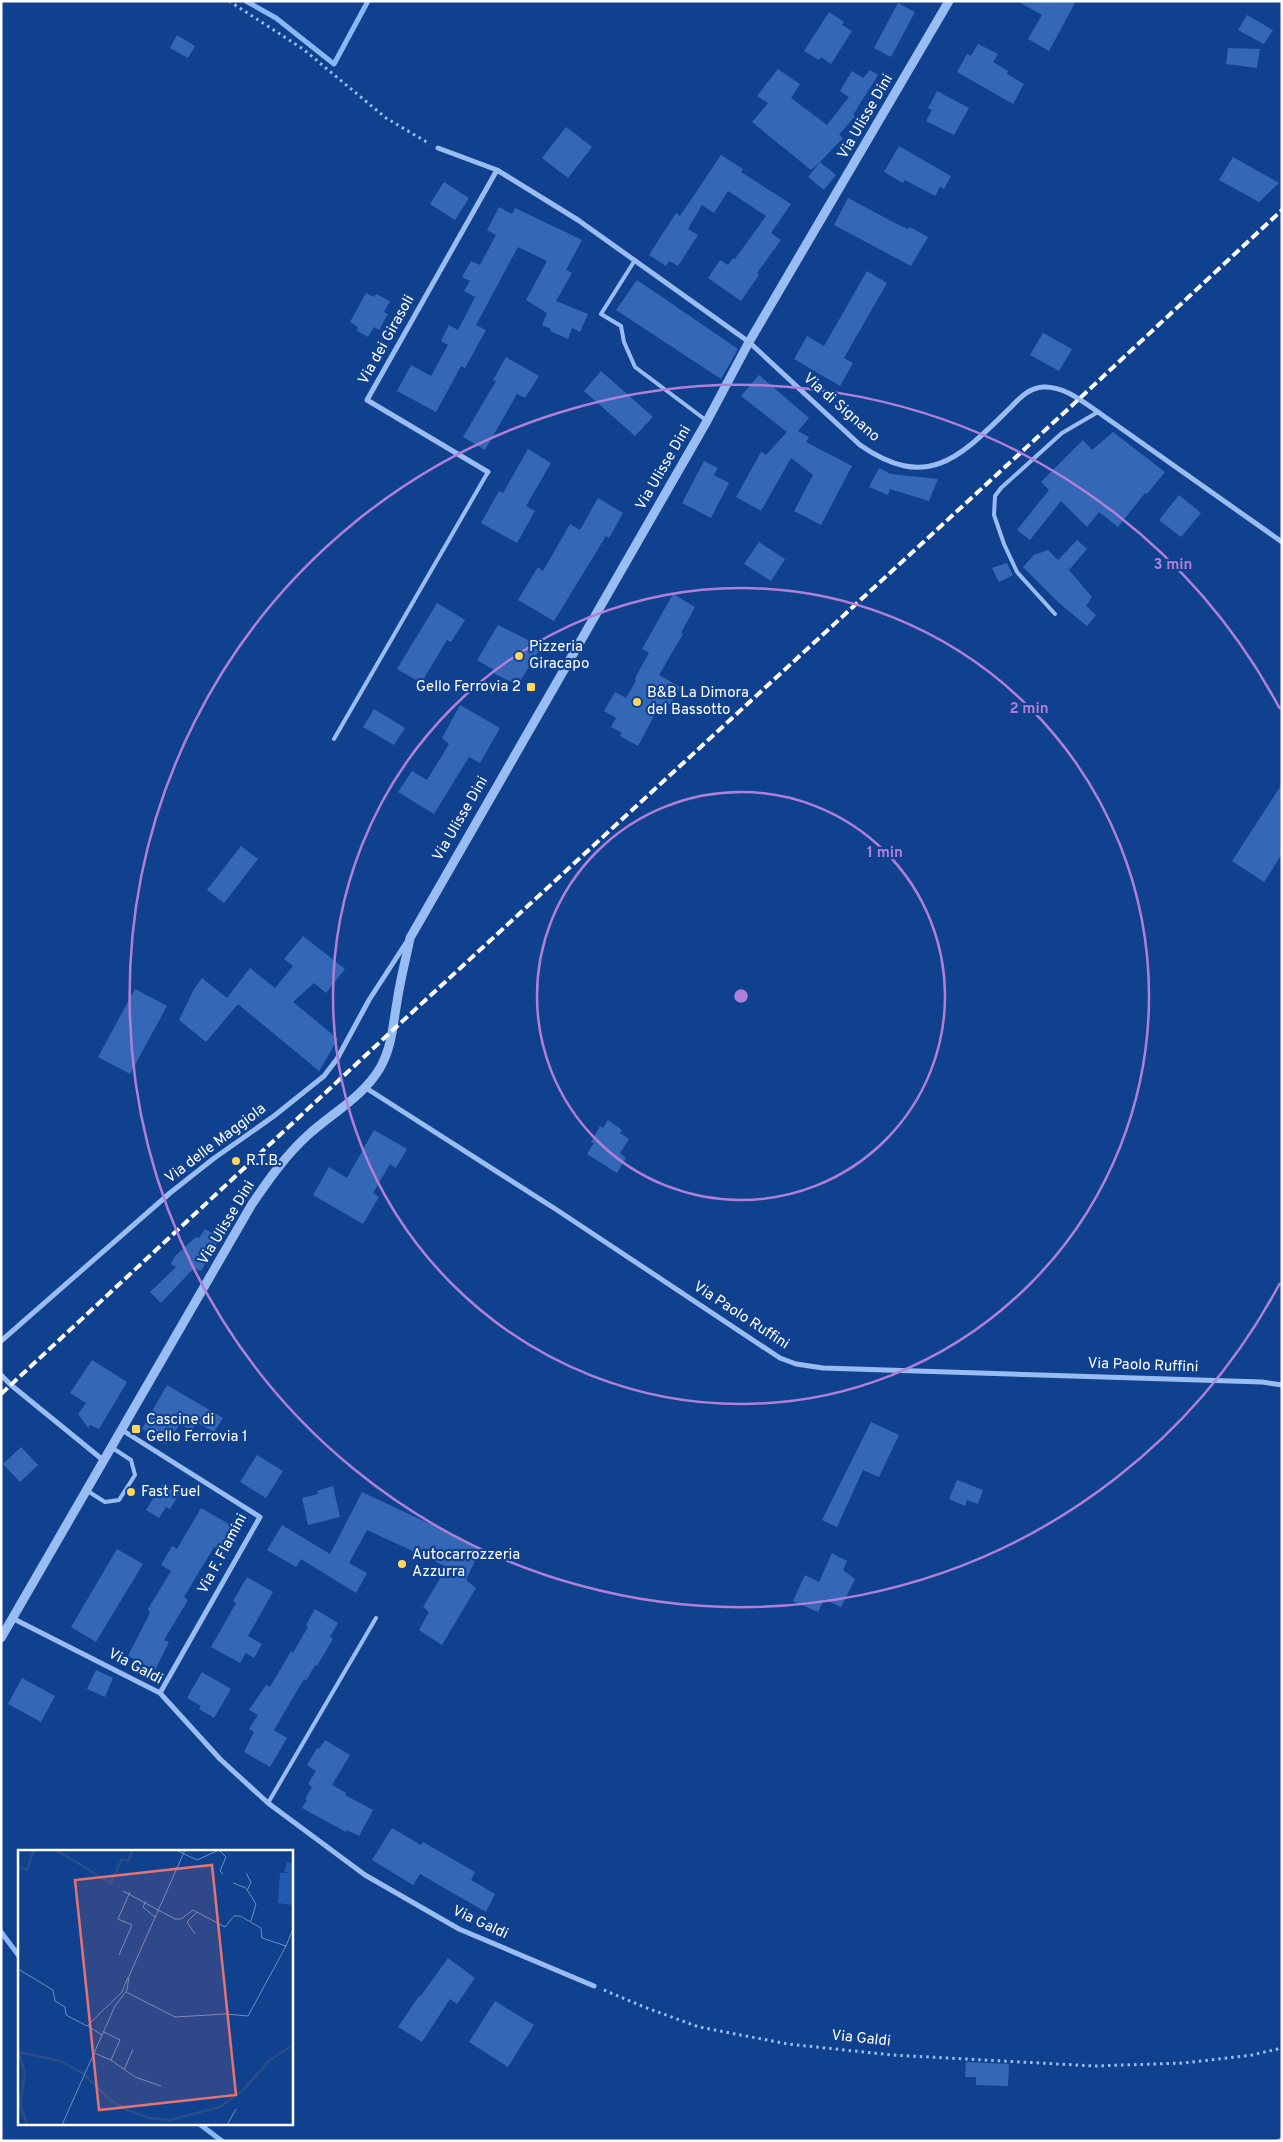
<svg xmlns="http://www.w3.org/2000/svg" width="1283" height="2142" font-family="Overpass,sans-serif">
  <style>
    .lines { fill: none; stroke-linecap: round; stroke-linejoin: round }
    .stream { stroke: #8ab7f6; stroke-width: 5 }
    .building { fill: #3468b6 }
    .path { stroke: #99bdf3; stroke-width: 3; stroke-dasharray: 2.5 4; stroke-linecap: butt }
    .service { stroke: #99bdf3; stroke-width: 4 }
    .minor { stroke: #99bdf3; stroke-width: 5 }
    .tertiary { stroke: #99bdf3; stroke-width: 9 }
    .rail { stroke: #fff; stroke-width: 4; stroke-dasharray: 9 4; stroke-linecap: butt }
    .ring { fill: none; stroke: #b080d9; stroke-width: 2.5 }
    .poi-dot { fill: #ffd75b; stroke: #10418f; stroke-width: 2 }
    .labels { text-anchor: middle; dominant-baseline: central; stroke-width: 4.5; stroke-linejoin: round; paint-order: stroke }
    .street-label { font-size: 15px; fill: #fff; stroke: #10418f }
    .poi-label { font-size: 15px; fill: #fff; stroke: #10418f; text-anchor: start }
    .inset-river { fill: none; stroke: #284d87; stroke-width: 2.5 }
    .inset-road { fill: none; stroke: #708dbc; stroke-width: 1 }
    .view { fill: #e47373; fill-opacity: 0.15; stroke: #e47373; stroke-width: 2.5 }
    .inset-edge { fill: none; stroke: #fff; stroke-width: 2.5 }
    .centre { fill: #b080d9; stroke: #10418f; stroke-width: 2.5 }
    .ring-label { font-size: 15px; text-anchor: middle; font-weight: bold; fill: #b080d9; stroke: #10418f; stroke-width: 4.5; stroke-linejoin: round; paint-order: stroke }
  </style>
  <rect width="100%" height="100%" fill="#10418f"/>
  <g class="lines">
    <!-- stream -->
    <path class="stream" d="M 246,1 L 276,18 L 334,64 L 368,1
      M 1,1932 L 19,1956
      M 198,2123 L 222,2141
      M 1280,2141 L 1282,2140"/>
  </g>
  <!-- building -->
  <path class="building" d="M 1017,1 L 1076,1 L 1049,51 L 1028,39 L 1042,15 Z
    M 898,3 L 915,12 L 891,57 L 874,48 Z
    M 829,12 L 844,22 L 842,25 L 852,31 L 831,64 L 821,57 L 819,60 L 804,51 Z
    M 1247,15 L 1273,30 L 1264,44 L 1238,30 Z
    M 177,35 L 195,46 L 188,58 L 170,48 Z
    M 978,44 L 998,54 L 993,62 L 1008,71 L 1007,74 L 1024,84 L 1013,104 L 957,72 L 967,54 L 971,56 Z
    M 1228,48 L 1260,49 L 1257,68 L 1226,64 Z
    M 778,69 L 800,84 L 791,98 L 827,125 L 849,97 L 840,91 L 852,71 L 863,78 L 870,70 L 878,75 L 853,115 L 855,116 L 839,135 L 843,138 L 820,162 L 836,175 L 824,190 L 808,177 L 820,162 L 811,170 L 752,122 L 768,103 L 757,96 Z
    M 937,91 L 969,108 L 954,135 L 926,121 L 932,110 L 928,108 Z
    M 566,127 L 592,147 L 568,178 L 542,158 Z
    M 899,146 L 951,176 L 944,189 L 940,187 L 935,196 L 905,180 L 903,183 L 884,172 Z
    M 721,155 L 743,169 L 741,172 L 791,204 L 771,233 L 781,240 L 757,273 L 759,275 L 741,301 L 708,278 L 720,260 L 728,265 L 733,258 L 735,259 L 766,216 L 728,191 L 714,213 L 702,205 L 688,229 L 698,235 L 678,266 L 669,261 L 666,266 L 649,255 L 676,213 L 680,216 Z
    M 1233,157 L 1279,183 L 1259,202 L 1219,180 Z
    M 444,182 L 469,198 L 455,220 L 430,204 Z
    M 848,198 L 895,223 L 908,229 L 910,227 L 928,237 L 911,266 L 834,225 Z
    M 499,207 L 512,214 L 515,208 L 582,240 L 566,270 L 572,273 L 556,301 L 588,314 L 580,332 L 572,328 L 568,339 L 550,331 L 551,329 L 542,325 L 547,313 L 526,300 L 547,261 L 518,247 L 476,325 L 486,330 L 465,368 L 461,366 L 436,412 L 397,391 L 411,365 L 431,376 L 448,345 L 441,341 L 449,325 L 458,330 L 475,297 L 464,291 L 470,281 L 462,277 L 471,261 L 480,265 L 496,235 L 487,230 Z
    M 867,271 L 887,283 L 844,358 L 853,363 L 840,386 L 794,359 L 807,336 L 824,346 Z
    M 637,280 L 738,349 L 721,379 L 616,310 Z
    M 366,293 L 374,297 L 376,294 L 390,301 L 384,312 L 388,314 L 379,330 L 374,327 L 368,337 L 357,331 L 358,327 L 350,322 Z
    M 1043,333 L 1072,349 L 1059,371 L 1030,355 Z
    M 506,357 L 539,376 L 525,398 L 517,394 L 485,450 L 463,437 L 496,381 L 493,380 Z
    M 601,371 L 653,417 L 635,436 L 584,391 Z
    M 759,375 L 809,418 L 798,431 L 809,437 L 806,442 L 852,466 L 821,525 L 794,511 L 813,475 L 791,458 L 761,511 L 736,497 L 761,452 L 766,455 L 787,432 L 741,396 Z
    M 1113,432 L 1165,472 L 1147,494 L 1145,493 L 1118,527 L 1099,512 L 1087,527 L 1061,501 L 1030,540 L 1017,530 L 1049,490 L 1041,482 L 1083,440 L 1092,450 Z
    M 528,449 L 551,463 L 526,506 L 535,511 L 517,543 L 481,523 L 499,491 L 503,493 Z
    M 704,461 L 718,468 L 714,475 L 729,483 L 711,518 L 682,503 Z
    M 879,468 L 891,474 L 938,479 L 929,501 L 890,489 L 888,495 L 869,487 Z
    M 1179,495 L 1201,513 L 1181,537 L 1159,520 Z
    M 598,498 L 623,513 L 609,538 L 606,536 L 554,621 L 518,600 L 538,567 L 543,571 L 570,524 L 580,530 Z
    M 1077,540 L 1087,549 L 1069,570 L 1092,597 L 1086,606 L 1096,615 L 1087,626 L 1059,603 L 1023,567 L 1034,555 L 1048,550 L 1058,560 Z
    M 759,542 L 785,559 L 771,581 L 744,564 Z
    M 1007,563 L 1013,575 L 999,582 L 992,568 Z
    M 673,594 L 695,607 L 681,633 L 683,634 L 659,675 L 680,687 L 670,705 L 666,703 L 659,716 L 655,714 L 638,746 L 620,736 L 622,733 L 611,727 L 616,718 L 604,711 L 615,692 L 626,698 L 636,681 L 635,678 L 649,653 L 642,649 Z
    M 437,603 L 465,620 L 451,642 L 447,640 L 421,683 L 397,669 Z
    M 498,625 L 530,641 L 528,643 L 539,650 L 518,685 L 493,673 L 494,670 L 477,660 Z
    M 460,705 L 500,728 L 480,763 L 469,757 L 434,814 L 398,792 L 412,771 L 427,780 L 449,744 L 442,738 Z
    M 374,709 L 405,728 L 394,745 L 363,727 Z
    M 1282,784 L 1282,854 L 1264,882 L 1232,861 Z
    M 241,846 L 258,859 L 224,903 L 207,890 Z
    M 303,936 L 345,969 L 326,993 L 314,983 L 293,1002 L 338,1039 L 319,1071 L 238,1004 L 206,1042 L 179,1020 L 194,989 L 202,978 L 227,998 L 250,968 L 275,988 L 293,966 L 284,959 Z
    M 135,989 L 167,1006 L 130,1074 L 98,1057 Z
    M 608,1120 L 622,1130 L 620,1133 L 629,1139 L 620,1153 L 626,1158 L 617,1173 L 587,1154 L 594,1143 L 591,1142 L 600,1126 L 603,1128 Z
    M 374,1130 L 407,1149 L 396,1168 L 390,1164 L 373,1193 L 379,1197 L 363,1224 L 313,1195 L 329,1167 L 347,1178 Z
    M 205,1229 L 220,1238 L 201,1271 L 194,1268 L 161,1303 L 150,1292 L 176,1267 L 171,1264 L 175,1256 L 196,1237 L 199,1238 Z
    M 92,1360 L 127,1382 L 99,1429 L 90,1425 L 88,1428 L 78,1414 L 86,1403 L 70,1393 Z
    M 167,1385 L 223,1418 L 214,1432 L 196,1422 L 191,1431 L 180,1424 L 166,1444 L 142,1429 Z
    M 871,1422 L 899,1435 L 879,1477 L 863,1470 L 837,1527 L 822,1520 Z
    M 21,1447 L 38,1465 L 20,1482 L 3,1464 Z
    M 257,1455 L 283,1471 L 266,1498 L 240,1482 Z
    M 957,1480 L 983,1490 L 978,1504 L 967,1500 L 965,1506 L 949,1499 Z
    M 162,1484 L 179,1494 L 170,1509 L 166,1507 L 159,1518 L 146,1510 Z
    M 333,1486 L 340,1517 L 308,1525 L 302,1498 L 318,1494 L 317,1491 Z
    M 362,1492 L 481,1548 L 466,1580 L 476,1588 L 442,1645 L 419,1630 L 429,1612 L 423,1607 L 447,1567 L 367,1530 L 349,1563 L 367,1573 L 356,1593 L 301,1559 L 296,1567 L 267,1550 L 282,1525 L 330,1554 Z
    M 201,1508 L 234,1527 L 220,1551 L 214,1547 L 184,1597 L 188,1600 L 164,1640 L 169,1642 L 155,1670 L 128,1656 L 150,1613 L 148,1609 L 171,1571 L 161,1565 L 172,1546 L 177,1549 Z
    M 117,1549 L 143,1564 L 96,1642 L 71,1627 Z
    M 832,1553 L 847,1561 L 843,1570 L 855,1579 L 841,1607 L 824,1599 L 818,1612 L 793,1601 L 805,1575 L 819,1582 Z
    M 247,1577 L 273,1592 L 248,1636 L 262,1644 L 254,1658 L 246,1653 L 240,1663 L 211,1647 L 236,1603 L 233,1601 Z
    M 315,1609 L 338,1623 L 330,1637 L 333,1639 L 317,1666 L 315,1665 L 306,1681 L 304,1679 L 274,1730 L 287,1738 L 270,1767 L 244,1752 L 254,1732 L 249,1729 L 258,1715 L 249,1710 L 266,1685 L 270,1687 L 291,1651 L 293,1653 L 308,1627 L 306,1625 Z
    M 96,1670 L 113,1678 L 105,1697 L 87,1689 Z
    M 202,1672 L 231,1689 L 214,1718 L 199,1709 L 201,1706 L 187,1698 Z
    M 22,1678 L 55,1696 L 41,1722 L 8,1704 Z
    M 325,1740 L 350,1755 L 332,1785 L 346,1793 L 345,1795 L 373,1810 L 359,1836 L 347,1830 L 346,1832 L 302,1808 L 307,1800 L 305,1799 L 312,1787 L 308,1784 L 316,1771 L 307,1765 L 317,1748 L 319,1749 Z
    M 392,1828 L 421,1845 L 423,1842 L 475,1872 L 471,1880 L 495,1894 L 486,1912 L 420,1874 L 413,1885 L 372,1860 Z
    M 448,1958 L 475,1978 L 457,2004 L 450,1999 L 422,2042 L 398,2027 L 419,1996 L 420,1997 Z
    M 495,2001 L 534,2025 L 508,2067 L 469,2042 Z
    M 966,2062 L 1009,2064 L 1008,2086 L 976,2085 L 976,2077 L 965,2077 Z"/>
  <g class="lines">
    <!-- path -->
    <path class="path" d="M 229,1 L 303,49 L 386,118 L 430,144
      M 604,1990 L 644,2007 L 699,2027 L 788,2044 L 892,2055 L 1095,2066 L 1184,2063 L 1252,2055 L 1282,2048"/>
    <!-- service -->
    <path class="service" d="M 635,260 L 601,314 L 621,326 L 624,342 L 635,367 L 707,421
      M 1055,614 L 1017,572 L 1004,544 L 994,515 L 995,496 L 1001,488 L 1062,433 L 1098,412
      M 334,739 L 488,472
      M 86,1490 L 105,1502 L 119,1500 L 135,1475 L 131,1460 L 111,1447
      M 268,1803 L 376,1618"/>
    <!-- minor -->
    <path class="minor" d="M 438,148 L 497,170 L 578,220 L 749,342 L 860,445 C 928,492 960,457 1009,409 C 1019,399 1028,388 1043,387 C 1064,386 1082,401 1098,412 L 1282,542
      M 488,472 L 367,400 L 497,170
      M 366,1088 L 557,1210 L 780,1358 L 796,1364 L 823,1368 L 1262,1382 L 1282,1385
      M 1,1341 L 170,1193 L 213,1159 L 274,1116 L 324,1076 L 337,1059 L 369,1000 L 406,943
      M 1,1375 L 11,1385 L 103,1460
      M 122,1430 L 260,1517 L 160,1693
      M 12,1618 L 160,1693 L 220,1759 L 268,1803 L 365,1875 L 459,1929 L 594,1986"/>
    <!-- tertiary -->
    <path class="tertiary" d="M 1,1638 L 252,1204 C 269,1179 286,1155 308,1135 C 332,1113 363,1097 380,1068 C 392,1047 393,1024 397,1002 C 400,980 406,959 410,938 L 707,421 L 749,342 L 949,1"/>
    <!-- rail -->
    <path class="rail" d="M 1,1394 L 394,1029 L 1079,399 L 1282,210"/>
  </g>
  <!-- distance rings -->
  <g class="ring">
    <circle cx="741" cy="996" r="204"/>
    <circle cx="741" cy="996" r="408"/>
    <path d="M1280 1283A611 611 0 1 1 1280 709"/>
  </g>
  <!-- markers -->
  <g class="poi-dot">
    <circle cx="519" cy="656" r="5"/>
    <rect x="526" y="682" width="10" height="10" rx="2.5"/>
    <circle cx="637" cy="702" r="5"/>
    <circle cx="236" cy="1161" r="5"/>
    <rect x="131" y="1424" width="10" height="10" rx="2.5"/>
    <circle cx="131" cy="1492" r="5"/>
    <circle cx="402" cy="1564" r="5"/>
  </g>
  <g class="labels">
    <!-- street labels -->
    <g class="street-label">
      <text transform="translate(866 117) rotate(-60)">Via Ulisse Dini</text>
      <text transform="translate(387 340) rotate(-61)">Via dei Girasoli</text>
      <text transform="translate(841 408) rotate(41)">Via di Signano</text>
      <text transform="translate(664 468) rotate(-60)">Via Ulisse Dini</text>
      <text transform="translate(461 819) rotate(-60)">Via Ulisse Dini</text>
      <text transform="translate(216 1144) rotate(-37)">Via delle Maggiola</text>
      <text transform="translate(227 1223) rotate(-59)">Via Ulisse Dini</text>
      <text transform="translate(741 1316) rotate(33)">Via Paolo Ruffini</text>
      <text transform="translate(1143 1366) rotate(2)">Via Paolo Ruffini</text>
      <text transform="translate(223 1554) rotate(-62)">Via F. Flamini</text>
      <text transform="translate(135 1667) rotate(28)">Via Galdi</text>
      <text transform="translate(480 1923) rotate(25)">Via Galdi</text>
      <text transform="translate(861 2039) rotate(6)">Via Galdi</text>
    </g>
    <!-- poi labels -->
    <g class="poi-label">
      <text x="529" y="647">Pizzeria<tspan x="529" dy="17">Giracapo</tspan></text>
      <text x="521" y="687" text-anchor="end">Gello Ferrovia 2</text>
      <text x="647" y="693">B&amp;B La Dimora<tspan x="647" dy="17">del Bassotto</tspan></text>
      <text x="246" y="1161">R.T.B.</text>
      <text x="146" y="1420">Cascine di<tspan x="146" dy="17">Gello Ferrovia 1</tspan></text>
      <text x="141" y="1492">Fast Fuel</text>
      <text x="412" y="1555">Autocarrozzeria<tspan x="412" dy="17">Azzurra</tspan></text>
    </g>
  </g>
  <!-- overview -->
  <g transform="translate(18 1850)">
    <rect width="275" height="275" fill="#10418f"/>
    <path d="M 269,12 L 275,13 L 275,55 L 260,53 L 262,23 L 272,23 L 266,22 Z" fill="#225aae"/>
    <path class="inset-river" d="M 38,0 L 93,33 L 104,9 L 110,11 L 115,0M 0,17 L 9,20 L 16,0M 0,202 L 42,211 L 66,224 L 91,249 L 109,260 L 131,268 L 152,270 L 202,257 L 225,240 L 252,210 L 275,195M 1,203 L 7,224 L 2,254 L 9,275"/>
    <path class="inset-road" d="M 158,0 L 179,10 L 201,0M 201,0 L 208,7 L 202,21 L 205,24M 228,23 L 233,32 L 229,41M 215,33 L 228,38 L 238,54 L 233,71M 105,41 L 157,69 L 163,69 L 175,60 L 207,77 L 216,66 L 222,66 L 243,78 L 244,88 L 268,96 L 275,79M 128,51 L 125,57 L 137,67M 177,84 L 169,72 L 179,62M 101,105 L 114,75 L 100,69 L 112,42M 0,119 L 35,140 L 37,151 L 47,157 L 48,165 L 69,176 L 104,142 L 110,127M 108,142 L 157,167 L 208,164 L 230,166 L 268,96M 70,176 L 84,185M 86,182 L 102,190 L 93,210M 76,203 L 93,210 L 117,227 L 143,236M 106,220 L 115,199M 44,275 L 97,156 L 109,140 L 111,126 L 167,0M 209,275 L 218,259"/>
    <path class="view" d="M 194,15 L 218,245 L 81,260 L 57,30 Z"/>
    <rect width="275" height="275" class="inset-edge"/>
  </g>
  <circle cx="741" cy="996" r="8" class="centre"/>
  <g class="ring-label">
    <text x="1173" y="569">3 min</text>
    <text x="1029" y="713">2 min</text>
    <text x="885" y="857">1 min</text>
  </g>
  <!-- border -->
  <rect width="1283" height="2142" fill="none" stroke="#ffffff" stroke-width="5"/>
</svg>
